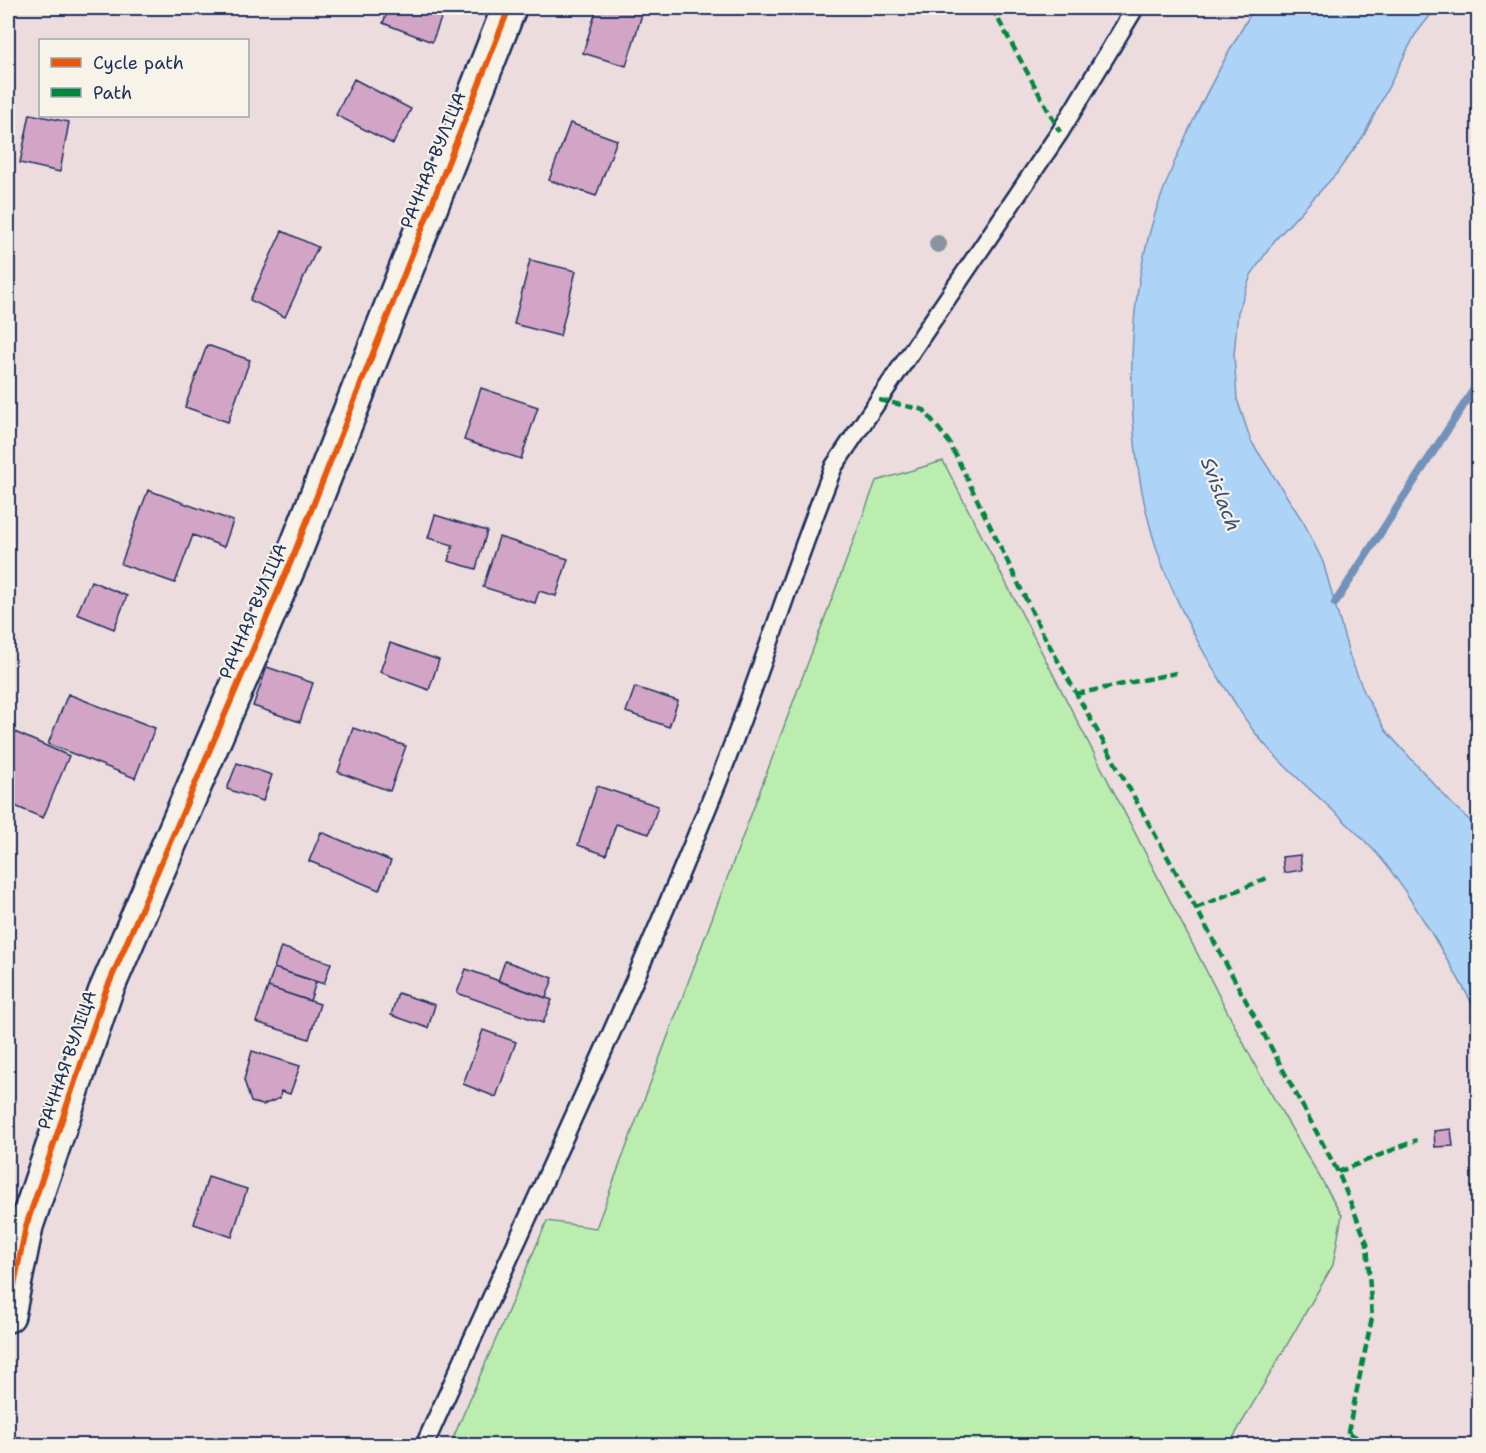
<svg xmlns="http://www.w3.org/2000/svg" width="1486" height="1453" font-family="'Shantell Sans',sans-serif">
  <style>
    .green { fill: #bbeeae; stroke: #6b8e86; stroke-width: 1.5 }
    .water { fill: #add4f7; stroke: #7392ba; stroke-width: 1.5 }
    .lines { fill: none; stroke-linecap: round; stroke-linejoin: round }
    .stream { stroke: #7392ba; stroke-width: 8 }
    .building { fill: #d2a5c7; stroke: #1b2f5e; stroke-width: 1.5 }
    .lane-casing { stroke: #1b2f5e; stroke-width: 21 }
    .street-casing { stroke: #1b2f5e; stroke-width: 38 }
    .lane { stroke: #f7f3e8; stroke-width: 16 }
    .street { stroke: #f7f3e8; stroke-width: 33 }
    .quiet { stroke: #00873e; stroke-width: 4.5; stroke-dasharray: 9 4.5; stroke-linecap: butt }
    .cycleway-casing { stroke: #f7f3e8; stroke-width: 10 }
    .cycleway { stroke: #e8590c; stroke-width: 6 }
    .tree { fill: #8b92a0 }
    .labels { text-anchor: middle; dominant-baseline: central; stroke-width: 4.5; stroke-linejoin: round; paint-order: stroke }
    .street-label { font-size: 18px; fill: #1b2f5e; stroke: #f7f3e8 }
    .water-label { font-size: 20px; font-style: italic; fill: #38507d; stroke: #f7f3e8 }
  </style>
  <rect width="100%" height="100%" fill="#ecdcde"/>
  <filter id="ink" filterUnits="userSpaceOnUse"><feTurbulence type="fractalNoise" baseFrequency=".0167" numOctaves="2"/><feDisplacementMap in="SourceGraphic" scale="12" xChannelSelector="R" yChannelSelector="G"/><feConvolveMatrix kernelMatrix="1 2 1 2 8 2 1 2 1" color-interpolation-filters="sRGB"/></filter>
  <g filter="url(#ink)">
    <!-- green -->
    <path class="green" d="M 943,461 L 1259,1073 L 1342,1215 L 1333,1265 L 1229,1445 L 450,1445 L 547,1221 L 596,1228 L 876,481 Z"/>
    <!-- water -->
    <path class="water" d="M 1254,8 L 1436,8 L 1415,35 L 1364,135 L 1336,174 L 1275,240 L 1251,275 L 1238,312 L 1234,355 L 1237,399 L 1251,441 L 1304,523 L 1323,562 L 1350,657 L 1365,694 L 1386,731 L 1452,804 L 1478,828 L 1478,1015 C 1462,983 1443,952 1424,921 C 1410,899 1396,875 1378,855 C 1340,812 1292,779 1256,734 C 1244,719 1235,702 1224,686 C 1200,648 1178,606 1162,564 C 1124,461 1122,318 1155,214 C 1179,141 1216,73 1254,8 Z"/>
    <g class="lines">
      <!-- stream -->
      <path class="stream" d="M 1335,603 L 1478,383"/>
    </g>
    <!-- building -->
    <path class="building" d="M 389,8 L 445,8 L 432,42 L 383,23 Z
      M 597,8 L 644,8 L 626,66 L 583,53 Z
      M 354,79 L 411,109 L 393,144 L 336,115 Z
      M 30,114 L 69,122 L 60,172 L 20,163 Z
      M 570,123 L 617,140 L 596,196 L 549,180 Z
      M 282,231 L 318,247 L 285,317 L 250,300 Z
      M 530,260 L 576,271 L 560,336 L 514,324 Z
      M 207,345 L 250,360 L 228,422 L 185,407 Z
      M 481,388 L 538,407 L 521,459 L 464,440 Z
      M 148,490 L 233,521 L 224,547 L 193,535 L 175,583 L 121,564 Z
      M 435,515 L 487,531 L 476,569 L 448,561 L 453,545 L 428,538 Z
      M 499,537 L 568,559 L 556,596 L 539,591 L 535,603 L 483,587 Z
      M 91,581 L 127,596 L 114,629 L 77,614 Z
      M 390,643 L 439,660 L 429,690 L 380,672 Z
      M 267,667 L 313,683 L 300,722 L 253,706 Z
      M 635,687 L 678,701 L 669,727 L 626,712 Z
      M 68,694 L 155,728 L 135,778 L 48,744 Z
      M 353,728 L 406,746 L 390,791 L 338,772 Z
      M 8,729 L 69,756 L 43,818 L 8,803 L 14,785 L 8,782 Z
      M 237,763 L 272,775 L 263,801 L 227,789 Z
      M 597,786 L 658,806 L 649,834 L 616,824 L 606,855 L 578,845 Z
      M 321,832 L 391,861 L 379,890 L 309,861 Z
      M 1300,855 L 1302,870 L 1284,873 L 1282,857 Z
      M 281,947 L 331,963 L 324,984 L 274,968 Z
      M 505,961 L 553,978 L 546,998 L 498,981 Z
      M 274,968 L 316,982 L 310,1001 L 268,987 Z
      M 466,969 L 552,1000 L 543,1023 L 457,993 Z
      M 268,987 L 320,1004 L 309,1039 L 256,1022 Z
      M 398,993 L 435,1005 L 428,1028 L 391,1015 Z
      M 8,1002 L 15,1004 L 8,1032 Z
      M 483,1030 L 516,1042 L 496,1097 L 463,1084 Z
      M 252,1051 L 300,1066 L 290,1094 L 281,1091 L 280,1098 L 263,1105 L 251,1102 L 244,1080 Z
      M 1451,1129 L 1453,1146 L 1435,1147 L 1434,1131 Z
      M 208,1177 L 247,1189 L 232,1237 L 194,1224 Z"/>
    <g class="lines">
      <!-- lane casing -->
      <g class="lane-casing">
        <path id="lane" d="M 424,1446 C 523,1225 628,1006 718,782 C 760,678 792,570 834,466 L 1060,132 L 1135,8"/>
      </g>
      <!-- street casing -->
      <g class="street-casing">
        <path id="street" d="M 8,1315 L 26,1226 L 105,993 L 292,559 L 509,8"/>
      </g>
      <!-- lane -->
      <use href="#lane" class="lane"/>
      <!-- street -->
      <use href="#street" class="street"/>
      <!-- quiet -->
      <path class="quiet" d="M 992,8 L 1060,132
        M 879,400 L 924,410 L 949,442 L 1042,632 L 1196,908 L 1338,1172 L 1367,1243 L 1372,1318 L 1345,1446
        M 1076,694 L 1176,673
        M 1196,908 L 1267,878
        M 1338,1172 L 1417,1140
        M 1349,1433 L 1372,1446"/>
      <!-- cycleway casing -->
      <g class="cycleway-casing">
        <path id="cycleway" d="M 8,1315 L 26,1226 L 105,993 L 292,559 L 509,8"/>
      </g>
      <!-- cycleway -->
      <use href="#cycleway" class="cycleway"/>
    </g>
    <!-- trees -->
    <circle class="tree" cx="938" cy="244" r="9"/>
  </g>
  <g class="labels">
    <!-- street labels -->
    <g class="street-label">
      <text transform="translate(433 160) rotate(-68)">РАЧНАЯ ВУЛІЦА</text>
      <text transform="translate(253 611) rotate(-67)">РАЧНАЯ ВУЛІЦА</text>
      <text transform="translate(67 1060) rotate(-71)">РАЧНАЯ ВУЛІЦА</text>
    </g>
    <!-- water labels -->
    <g class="water-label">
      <text transform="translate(1221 494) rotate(69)">Svislach</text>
    </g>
  </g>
  <!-- margin -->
  <rect width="1486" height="1453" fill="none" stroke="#f7f3e8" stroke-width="30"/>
  <rect x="15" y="15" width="1456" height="1423" fill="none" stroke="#1b2f5e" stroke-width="2" filter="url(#ink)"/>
  <!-- legend -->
  <rect x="39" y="39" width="210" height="78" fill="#f7f3e8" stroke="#9fa5b1" stroke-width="1.5"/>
  <rect x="51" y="58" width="30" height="9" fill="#e8590c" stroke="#9fa5b1" stroke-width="1.5"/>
  <text x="93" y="69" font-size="18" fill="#1b2f5e">Cycle path</text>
  <rect x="51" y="88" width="30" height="9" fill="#00873e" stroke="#9fa5b1" stroke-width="1.5"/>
  <text x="93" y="99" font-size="18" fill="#1b2f5e">Path</text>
</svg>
